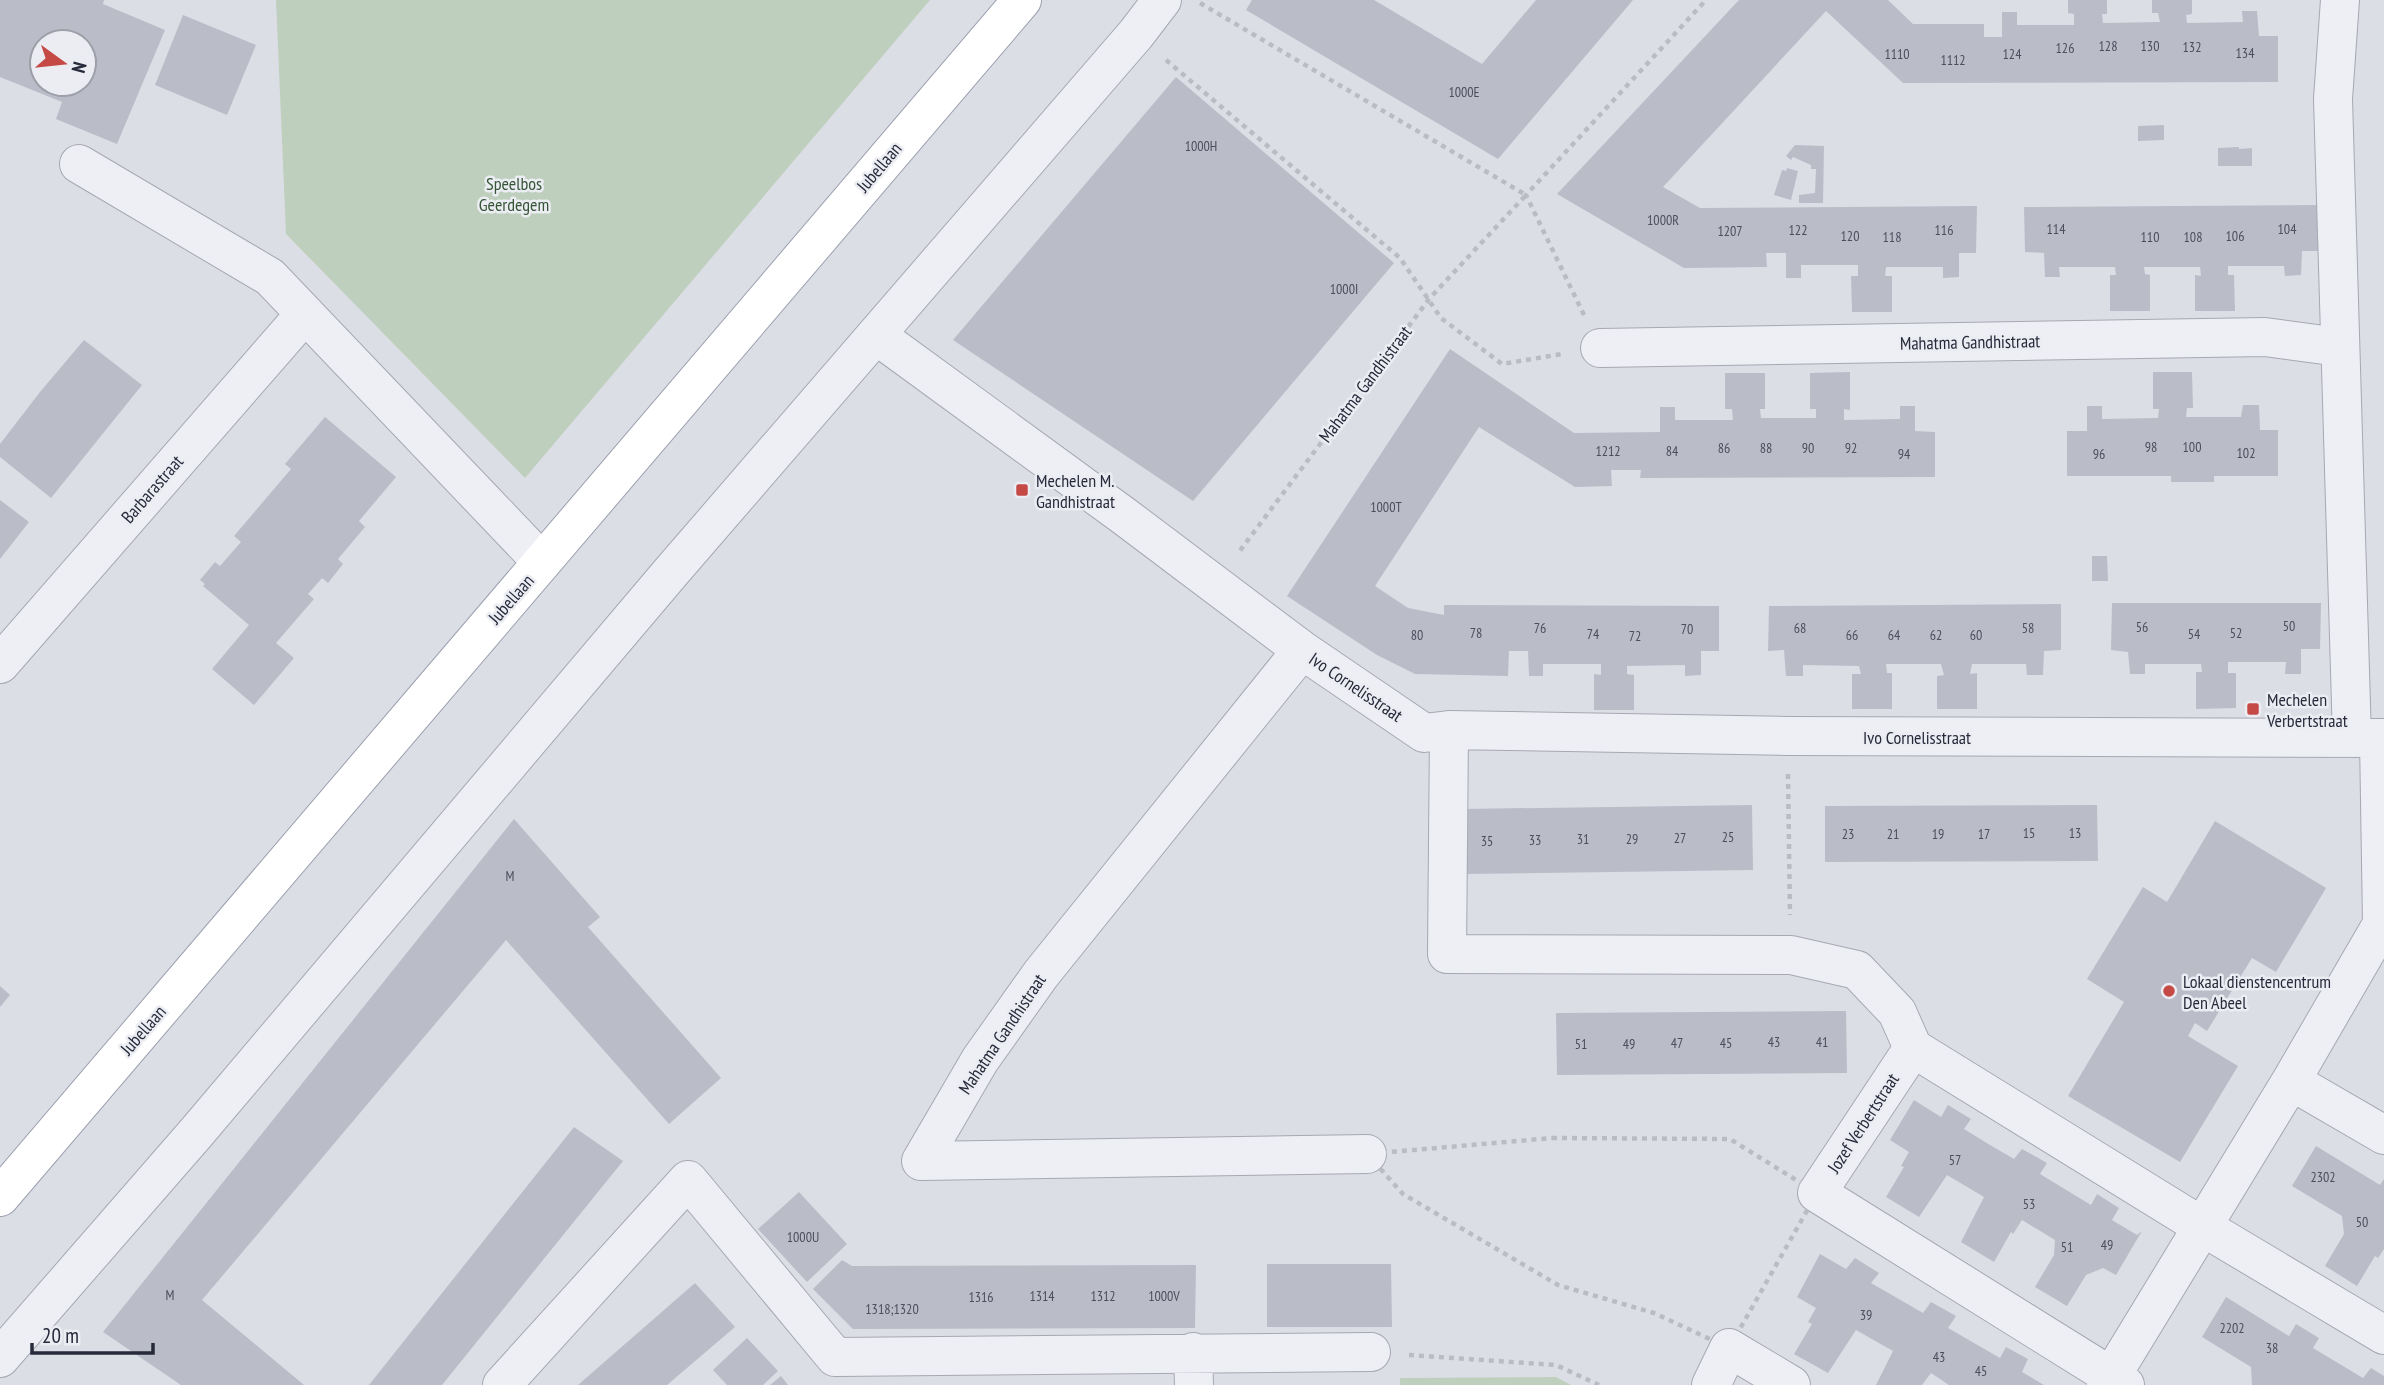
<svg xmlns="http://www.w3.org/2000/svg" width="2384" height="1385" font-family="'PT Sans Narrow',sans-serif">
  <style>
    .green { fill: #bfcfbd }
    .building { fill: #babcc8; fill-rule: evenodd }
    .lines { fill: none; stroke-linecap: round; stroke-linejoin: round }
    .minor-casing { stroke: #a6a8b2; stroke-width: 40 }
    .major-casing { stroke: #9ca0b0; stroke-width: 40 }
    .path { stroke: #babcc4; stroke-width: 4.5; stroke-dasharray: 5 5; stroke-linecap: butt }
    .minor { stroke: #eeeff4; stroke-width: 38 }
    .major { stroke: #fff; stroke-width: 38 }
    .poi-dot { fill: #c54a46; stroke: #ebedf3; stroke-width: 2.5 }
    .labels { text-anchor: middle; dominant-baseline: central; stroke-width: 5; stroke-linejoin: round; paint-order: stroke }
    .number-label { font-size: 14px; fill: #4c4e5e }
    .street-label { font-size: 18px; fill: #272a3a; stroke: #ebedf3 }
    .park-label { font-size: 18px; fill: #355535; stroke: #ebedf3 }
    .poi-label { font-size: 18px; fill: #272a3a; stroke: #ebedf3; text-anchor: start }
  </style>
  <rect width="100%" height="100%" fill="#dcdee5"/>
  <!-- green -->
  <path class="green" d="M 276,0 L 930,0 L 525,478 L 286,234 Z
    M 1556,1377 L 1571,1385 L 1400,1385 L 1400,1378 Z"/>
  <!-- building -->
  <path class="building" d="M 0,0 L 104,0 L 103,4 L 165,30 L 117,144 L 56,119 L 62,102 L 0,77 ZM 42,42 L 84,42 L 84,84 L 42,84 Z
    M 1252,0 L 1374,0 L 1482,64 L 1536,0 L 1633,0 L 1498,159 L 1246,10 Z
    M 1739,0 L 1888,0 L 1913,24 L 1984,24 L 1984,37 L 2002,37 L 2002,12 L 2017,12 L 2017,25 L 2074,25 L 2074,14 L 2068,13 L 2068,0 L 2107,0 L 2107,14 L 2102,14 L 2103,23 L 2160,22 L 2158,13 L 2152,13 L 2152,0 L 2192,0 L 2192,14 L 2186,15 L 2187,23 L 2243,22 L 2242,11 L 2257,11 L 2259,36 L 2278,36 L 2278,82 L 1903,83 L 1826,11 L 1663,187 L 1700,208 L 1977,206 L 1976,253 L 1959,253 L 1959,277 L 1943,278 L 1943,267 L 1886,267 L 1885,276 L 1892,276 L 1892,312 L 1852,312 L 1851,276 L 1858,276 L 1858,265 L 1801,265 L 1801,278 L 1786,278 L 1786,253 L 1766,253 L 1767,267 L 1684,268 L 1557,194 Z
    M 183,15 L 256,45 L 227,115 L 155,85 Z
    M 1176,77 L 1394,263 L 1193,501 L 953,340 Z
    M 2164,125 L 2164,140 L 2138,141 L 2138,126 Z
    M 1795,145 L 1824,146 L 1823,203 L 1799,203 L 1799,195 L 1815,193 L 1816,169 L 1811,169 L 1811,165 L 1793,157 L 1791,160 L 1786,156 Z
    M 2239,147 L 2239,149 L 2252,148 L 2252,166 L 2218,166 L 2218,148 Z
    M 1787,168 L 1798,171 L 1791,200 L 1774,195 L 1782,170 L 1786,171 Z
    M 2320,205 L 2320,251 L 2302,251 L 2301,275 L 2285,276 L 2284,266 L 2228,266 L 2228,275 L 2234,275 L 2235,311 L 2195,311 L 2195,275 L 2201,276 L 2200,267 L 2144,267 L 2145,274 L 2150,275 L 2150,311 L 2110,311 L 2110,275 L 2116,275 L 2115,267 L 2059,267 L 2060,277 L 2045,277 L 2044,253 L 2025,252 L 2024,207 Z
    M 84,340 L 142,385 L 51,498 L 0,457 L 0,444 L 40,392 Z
    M 1450,349 L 1574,433 L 1660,432 L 1660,407 L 1675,407 L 1675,420 L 1733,420 L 1732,409 L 1725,409 L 1725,373 L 1765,373 L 1765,409 L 1760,409 L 1761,418 L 1816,418 L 1816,409 L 1810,409 L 1810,373 L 1850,372 L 1850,410 L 1844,409 L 1844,420 L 1900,419 L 1900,406 L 1915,406 L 1915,431 L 1935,432 L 1935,477 L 1640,478 L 1641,470 L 1611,470 L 1612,486 L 1575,487 L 1479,427 L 1375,586 L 1408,608 L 1444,615 L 1444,605 L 1719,606 L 1719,651 L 1701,651 L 1701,675 L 1685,676 L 1685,665 L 1627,666 L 1627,674 L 1634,675 L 1634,710 L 1594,710 L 1594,674 L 1601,675 L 1601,664 L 1543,664 L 1543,676 L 1529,676 L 1528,651 L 1509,651 L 1508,676 L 1415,674 L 1377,655 L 1287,596 Z
    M 2153,372 L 2192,372 L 2193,408 L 2187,408 L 2186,417 L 2241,417 L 2243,405 L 2259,405 L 2260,430 L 2278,430 L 2278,476 L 2214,476 L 2214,482 L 2171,482 L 2171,476 L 2067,476 L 2067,431 L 2087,431 L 2087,406 L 2102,406 L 2102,419 L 2158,418 L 2159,409 L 2153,409 Z
    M 325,417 L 396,477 L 359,521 L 365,527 L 338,559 L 343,564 L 328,583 L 322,578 L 308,594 L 314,599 L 276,643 L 294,658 L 254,705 L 212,669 L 249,625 L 203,586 L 205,584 L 200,580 L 215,562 L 220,566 L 241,542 L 234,536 L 291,469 L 285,464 Z
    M 0,500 L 29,522 L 0,559 Z
    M 2092,556 L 2107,556 L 2108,581 L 2092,581 Z
    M 2112,603 L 2321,603 L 2320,649 L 2301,649 L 2301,674 L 2285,674 L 2286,662 L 2228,662 L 2228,673 L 2236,673 L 2236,708 L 2196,709 L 2196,672 L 2202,672 L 2201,664 L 2145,664 L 2145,674 L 2130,674 L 2128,652 L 2111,650 Z
    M 2061,604 L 2061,650 L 2044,651 L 2043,675 L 2027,675 L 2026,664 L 1972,664 L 1970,674 L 1977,673 L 1977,709 L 1937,709 L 1937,676 L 1944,675 L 1941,664 L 1886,664 L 1887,673 L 1892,673 L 1892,709 L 1852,709 L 1852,674 L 1861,674 L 1859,666 L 1803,665 L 1803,676 L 1786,676 L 1784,650 L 1768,651 L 1769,606 Z
    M 1752,805 L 1753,870 L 1463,874 L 1462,809 Z
    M 2097,805 L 2098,861 L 1825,862 L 1825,806 Z
    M 514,819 L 600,917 L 588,927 L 721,1078 L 669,1124 L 506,940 L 202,1300 L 304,1385 L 181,1385 L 103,1332 Z
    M 2215,821 L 2326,888 L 2276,972 L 2252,958 L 2207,1031 L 2195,1023 L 2188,1036 L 2238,1066 L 2180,1162 L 2068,1096 L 2124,1002 L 2087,979 L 2143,887 L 2167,902 Z
    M 0,986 L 10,995 L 0,1007 Z
    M 1846,1011 L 1847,1073 L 1557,1075 L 1556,1013 Z
    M 1914,1100 L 1941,1117 L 1948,1105 L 1971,1119 L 1964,1129 L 1990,1145 L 2014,1159 L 2022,1149 L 2047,1163 L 2040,1174 L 2063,1188 L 2091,1205 L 2097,1194 L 2119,1208 L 2112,1220 L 2137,1235 L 2142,1231 L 2116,1275 L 2103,1268 L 2086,1275 L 2067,1306 L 2035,1287 L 2054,1255 L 2055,1240 L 2022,1220 L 2013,1234 L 2011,1232 L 1994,1262 L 1961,1242 L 1984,1197 L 1947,1175 L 1919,1217 L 1886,1197 L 1904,1167 L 1901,1166 L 1909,1152 L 1890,1140 Z
    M 574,1127 L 623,1161 L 442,1385 L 369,1385 Z
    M 2316,1146 L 2380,1185 L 2384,1179 L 2384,1249 L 2378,1258 L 2375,1256 L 2357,1286 L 2325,1266 L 2344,1234 L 2342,1216 L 2292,1186 Z
    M 799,1192 L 847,1244 L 807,1282 L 758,1229 Z
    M 1820,1254 L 1846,1269 L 1855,1258 L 1879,1273 L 1871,1283 L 1923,1313 L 1931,1302 L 1956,1316 L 1948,1328 L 2000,1358 L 2006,1347 L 2028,1359 L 2022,1372 L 2044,1385 L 1949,1385 L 1931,1373 L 1922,1385 L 1876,1385 L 1893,1351 L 1856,1330 L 1828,1373 L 1794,1354 L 1812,1324 L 1808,1322 L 1816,1308 L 1797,1297 Z
    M 842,1260 L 852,1266 L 1196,1265 L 1195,1328 L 853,1329 L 813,1289 Z
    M 1267,1264 L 1391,1264 L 1392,1327 L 1267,1327 Z
    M 695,1283 L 735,1327 L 667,1385 L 578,1385 Z
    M 2226,1297 L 2289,1336 L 2296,1324 L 2319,1338 L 2313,1348 L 2363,1378 L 2371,1368 L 2384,1376 L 2384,1385 L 2252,1385 L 2251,1367 L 2202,1337 Z
    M 747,1338 L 778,1371 L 763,1385 L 727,1385 L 713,1370 Z
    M 781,1376 L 788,1385 L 770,1385 Z"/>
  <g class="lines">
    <!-- minor casing -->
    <g class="minor-casing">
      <path id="minor" d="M 2340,0 L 2333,99 L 2352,738
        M 79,164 L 270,277 L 542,562
        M 876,335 L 1124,516 L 1302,650 L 1424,733 L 1449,730 L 1788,736 L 2384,738
        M 1600,348 L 2265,337 L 2339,347
        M 0,664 L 305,314
        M 1449,730 L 1447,954 L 1791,955 L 1857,970 L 1897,1012 L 1913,1048
        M 1913,1048 L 2203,1227 L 2384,1335
        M 1913,1048 L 1817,1193 L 2125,1385
        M 2291,1081 L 2384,1135
        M 921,1161 L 980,1060 L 1041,974 L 1302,650
        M 921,1161 L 1367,1154
        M 1193,1352 L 1194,1385
        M 0,1358 L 196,1133 L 671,572 L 1136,34 L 1162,0
        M 502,1385 L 688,1180 L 835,1357 L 1371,1352
        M 1711,1385 L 1729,1348 L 1791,1385
        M 2106,1385 L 2291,1081 L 2382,924 L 2379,738"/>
    </g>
    <!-- major casing -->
    <g class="major-casing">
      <path id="major" d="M 0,1197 L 1022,0"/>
    </g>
    <!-- path -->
    <path class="path" d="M 1200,3 L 1526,195 L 1429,299 L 1239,552
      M 1166,60 L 1400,258 L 1441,318 L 1502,364 L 1562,354
      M 1584,315 L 1526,195 L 1706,0
      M 1788,774 L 1790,915
      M 1552,1138 L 1730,1139 L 1817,1193 L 1729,1348 L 1654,1313 L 1558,1285 L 1403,1194 L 1367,1154 Z
      M 1409,1355 L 1556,1365 L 1599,1385"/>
    <!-- minor -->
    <use href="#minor" class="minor"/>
    <!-- major -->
    <use href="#major" class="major"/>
  </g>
  <!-- markers -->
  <g class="poi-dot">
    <rect x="1015" y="483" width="14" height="14" rx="3.5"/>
    <rect x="2246" y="702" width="14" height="14" rx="3.5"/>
    <circle cx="2169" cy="991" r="7"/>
  </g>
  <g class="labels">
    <!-- number labels -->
    <g class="number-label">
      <text x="2108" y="46">128</text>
      <text x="2150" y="46">130</text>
      <text x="2192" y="47">132</text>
      <text x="2065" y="48">126</text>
      <text x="2245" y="53">134</text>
      <text x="1897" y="54">1110</text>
      <text x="2012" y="54">124</text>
      <text x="1953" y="60">1112</text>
      <text x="1464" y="92">1000E</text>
      <text x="1201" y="146">1000H</text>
      <text x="1663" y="220">1000R</text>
      <text x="2056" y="229">114</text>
      <text x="2287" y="229">104</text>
      <text x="1798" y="230">122</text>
      <text x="1944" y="230">116</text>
      <text x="1730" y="231">1207</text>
      <text x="1850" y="236">120</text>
      <text x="2235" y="236">106</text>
      <text x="1892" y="237">118</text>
      <text x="2150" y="237">110</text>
      <text x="2193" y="237">108</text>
      <text x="1344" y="289">1000I</text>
      <text x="2151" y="447">98</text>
      <text x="2192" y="447">100</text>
      <text x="1724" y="448">86</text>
      <text x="1766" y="448">88</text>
      <text x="1808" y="448">90</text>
      <text x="1851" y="448">92</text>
      <text x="1608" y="451">1212</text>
      <text x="1672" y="451">84</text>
      <text x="2246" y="453">102</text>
      <text x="1904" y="454">94</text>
      <text x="2099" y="454">96</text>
      <text x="1386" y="507">1000T</text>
      <text x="2289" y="626">50</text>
      <text x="2142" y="627">56</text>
      <text x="1540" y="628">76</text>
      <text x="1800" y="628">68</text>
      <text x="2028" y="628">58</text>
      <text x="1687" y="629">70</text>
      <text x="1476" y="633">78</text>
      <text x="2236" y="633">52</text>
      <text x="1593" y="634">74</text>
      <text x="2194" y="634">54</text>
      <text x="1417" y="635">80</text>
      <text x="1852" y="635">66</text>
      <text x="1894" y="635">64</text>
      <text x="1936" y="635">62</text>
      <text x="1976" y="635">60</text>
      <text x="1635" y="636">72</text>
      <text x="2029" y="833">15</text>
      <text x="2075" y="833">13</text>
      <text x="1848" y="834">23</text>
      <text x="1893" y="834">21</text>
      <text x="1938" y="834">19</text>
      <text x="1984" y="834">17</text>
      <text x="1728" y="837">25</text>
      <text x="1680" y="838">27</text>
      <text x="1583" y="839">31</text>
      <text x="1632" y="839">29</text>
      <text x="1535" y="840">33</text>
      <text x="1487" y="841">35</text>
      <text x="510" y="876">M</text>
      <text x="1774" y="1042">43</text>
      <text x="1822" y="1042">41</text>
      <text x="1677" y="1043">47</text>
      <text x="1726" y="1043">45</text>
      <text x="1581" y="1044">51</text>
      <text x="1629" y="1044">49</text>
      <text x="1955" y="1160">57</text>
      <text x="2323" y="1177">2302</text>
      <text x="2029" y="1204">53</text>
      <text x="2362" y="1222">50</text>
      <text x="803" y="1237">1000U</text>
      <text x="2107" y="1245">49</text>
      <text x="2067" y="1247">51</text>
      <text x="170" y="1295">M</text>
      <text x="1042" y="1296">1314</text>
      <text x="1103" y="1296">1312</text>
      <text x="1164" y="1296">1000V</text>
      <text x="981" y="1297">1316</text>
      <text x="892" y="1309">1318;1320</text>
      <text x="1866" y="1315">39</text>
      <text x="2232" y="1328">2202</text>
      <text x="2272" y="1348">38</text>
      <text x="1939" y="1357">43</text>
      <text x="1981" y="1371">45</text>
    </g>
    <!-- street labels -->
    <g class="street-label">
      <text transform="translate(879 167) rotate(-50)">Jubellaan</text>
      <text transform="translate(1970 342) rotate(-1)">Mahatma Gandhistraat</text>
      <text transform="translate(1365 384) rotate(-53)">Mahatma Gandhistraat</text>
      <text transform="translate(152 489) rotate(-49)">Barbarastraat</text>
      <text transform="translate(511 599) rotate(-49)">Jubellaan</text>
      <text transform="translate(1356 687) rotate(34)">Ivo Cornelisstraat</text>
      <text x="1917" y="737">Ivo Cornelisstraat</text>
      <text transform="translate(143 1030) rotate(-49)">Jubellaan</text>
      <text transform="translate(1002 1034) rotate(-56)">Mahatma Gandhistraat</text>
      <text transform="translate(1863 1123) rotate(-57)">Jozef Verbertstraat</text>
    </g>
    <!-- park labels -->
    <g class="park-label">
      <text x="514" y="183">Speelbos<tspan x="514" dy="21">Geerdegem</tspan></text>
    </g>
    <!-- poi labels -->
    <g class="poi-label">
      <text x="1036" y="480">Mechelen M.<tspan x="1036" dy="21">Gandhistraat</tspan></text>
      <text x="2267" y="699">Mechelen<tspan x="2267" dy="21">Verbertstraat</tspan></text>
      <text x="2183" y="981">Lokaal dienstencentrum<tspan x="2183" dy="21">Den Abeel</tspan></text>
    </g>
  </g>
  <!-- north arrow -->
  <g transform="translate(63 63) rotate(105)"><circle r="33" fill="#ebedf3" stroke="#9d9fa9" stroke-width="2"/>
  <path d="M0-5L12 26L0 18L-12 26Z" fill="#c54a46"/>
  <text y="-10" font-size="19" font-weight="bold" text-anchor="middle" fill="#272a3a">N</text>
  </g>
  <!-- scale -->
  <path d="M32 1343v10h121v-10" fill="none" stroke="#272a3a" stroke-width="3.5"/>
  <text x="42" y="1343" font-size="21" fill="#272a3a" stroke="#ebedf3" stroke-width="5" paint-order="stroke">20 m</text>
</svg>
